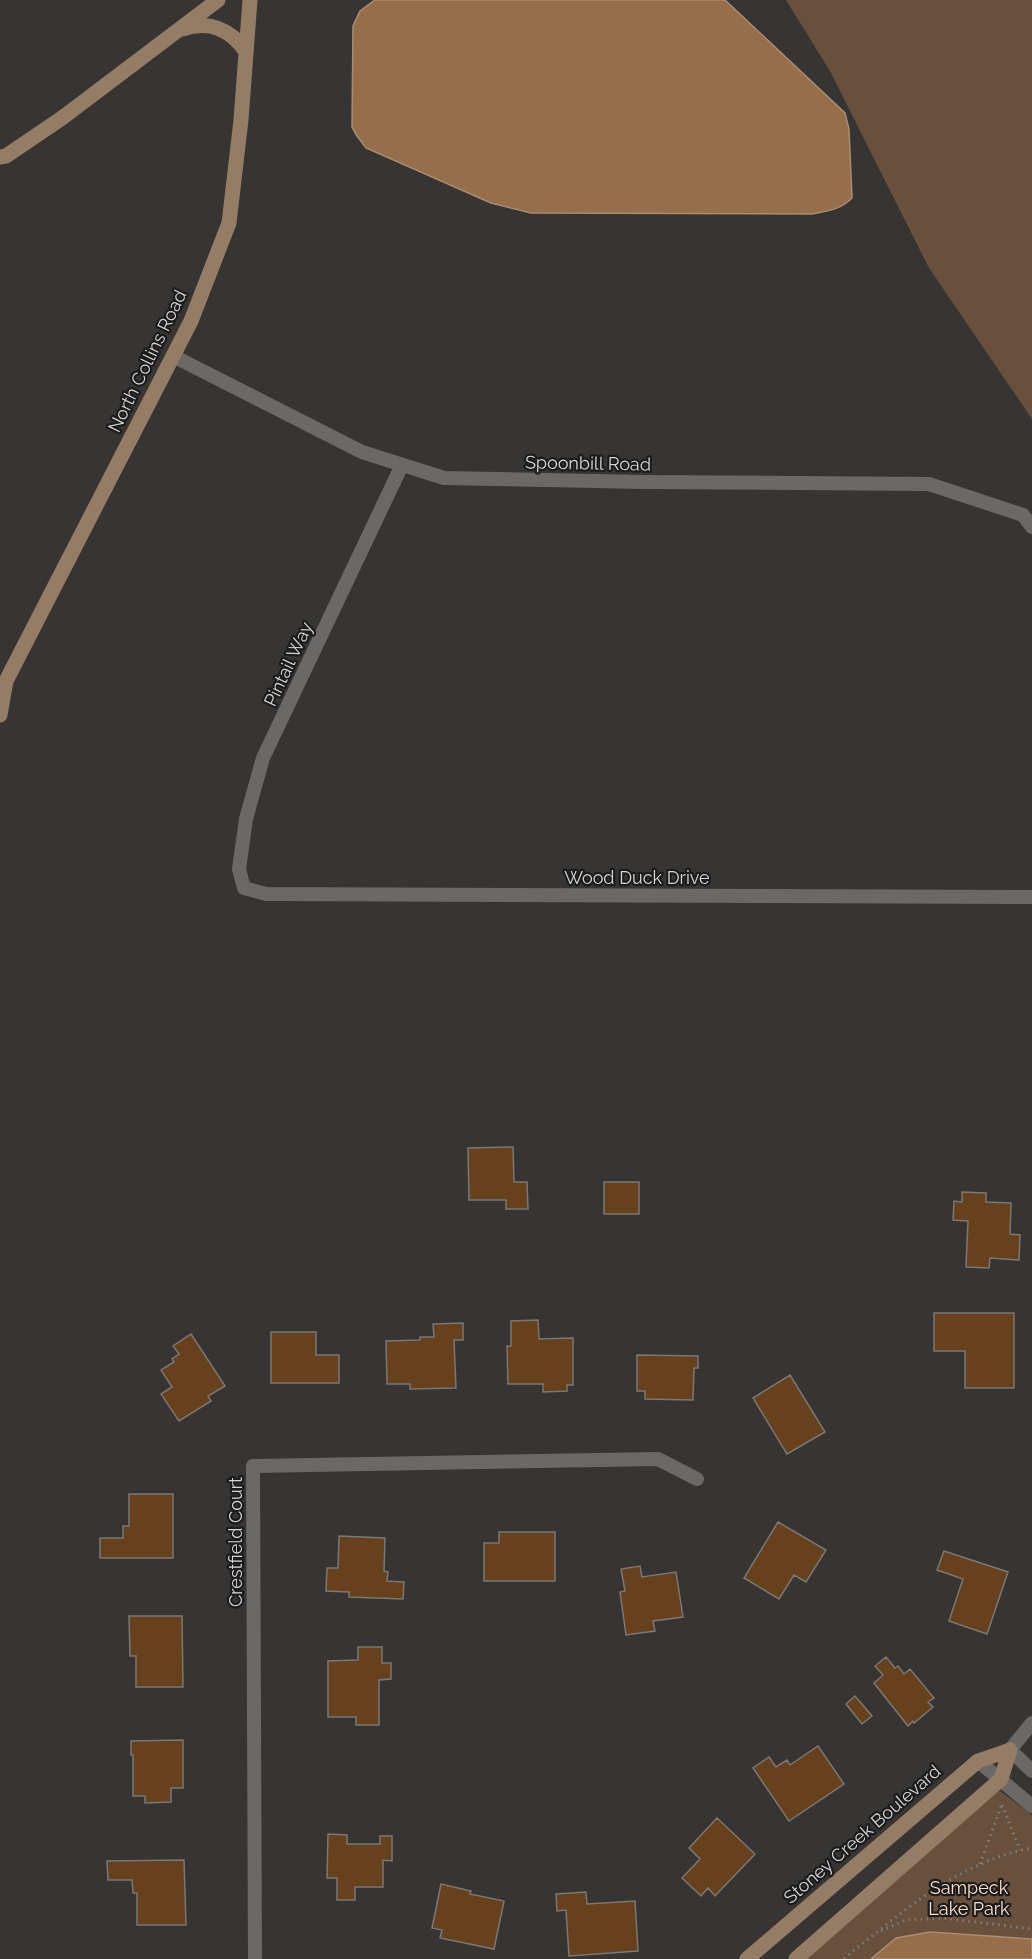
<svg xmlns="http://www.w3.org/2000/svg" width="1032" height="1959" font-family="Raleway,sans-serif">
  <style>
    .green { fill: #68503c }
    .water { fill: #966e49; stroke: #a98d73; stroke-width: 1.5 }
    .building { fill: #66411b; stroke: #7a7775; stroke-width: 1.5 }
    .lines { fill: none; stroke-linecap: round; stroke-linejoin: round }
    .path { stroke: #7e7d7b; stroke-width: 3; stroke-dasharray: 1.5 4.5; stroke-linecap: butt }
    .street { stroke: #6b6967; stroke-width: 14 }
    .secondary { stroke: #947c65; stroke-width: 15 }
    .labels { text-anchor: middle; dominant-baseline: central; stroke-width: 4.5; stroke-linejoin: round; paint-order: stroke }
    .street-label { font-size: 18px; fill: #d6d5d4; stroke: #1d1c1c }
    .park-label { font-size: 18px; fill: #f9dfc8; stroke: #1d1c1c }
  </style>
  <rect width="100%" height="100%" fill="#373533"/>
  <!-- green -->
  <path class="green" d="M 786,0 L 1032,0 L 1032,419 L 929,268 L 830,71 Z
    M 1000,1791 L 1032,1815 L 1032,1959 L 804,1959 L 989,1796 Z"/>
  <!-- water -->
  <path class="water" d="M 375,0 L 725,0 L 845,113 L 849,129 L 852,198 C 840,210 828,211 812,214 L 531,213 L 491,203 L 366,148 L 357,136 L 352,127 L 353,26 L 360,11 Z
    M 930,1932 L 1032,1939 L 1032,1959 L 871,1959 L 896,1938 Z"/>
  <!-- building -->
  <path class="building" d="M 513,1147 L 514,1182 L 527,1182 L 528,1209 L 506,1209 L 506,1200 L 469,1200 L 468,1148 Z
    M 604,1182 L 639,1182 L 639,1214 L 604,1214 Z
    M 962,1192 L 986,1193 L 986,1202 L 1011,1203 L 1010,1234 L 1020,1235 L 1019,1260 L 990,1258 L 989,1268 L 966,1267 L 968,1221 L 953,1220 L 954,1201 L 962,1202 Z
    M 934,1313 L 1014,1313 L 1014,1388 L 965,1388 L 965,1351 L 934,1351 Z
    M 538,1320 L 539,1339 L 573,1338 L 573,1385 L 567,1385 L 567,1391 L 543,1392 L 543,1384 L 508,1384 L 507,1346 L 511,1346 L 511,1321 Z
    M 463,1323 L 463,1340 L 454,1340 L 456,1388 L 410,1389 L 410,1384 L 387,1384 L 386,1341 L 420,1340 L 420,1337 L 434,1337 L 433,1324 Z
    M 271,1332 L 316,1332 L 316,1355 L 339,1355 L 339,1383 L 271,1383 Z
    M 191,1334 L 225,1386 L 208,1396 L 211,1401 L 179,1421 L 161,1394 L 172,1387 L 161,1370 L 174,1362 L 172,1359 L 179,1354 L 173,1346 Z
    M 637,1355 L 698,1356 L 698,1368 L 694,1368 L 693,1400 L 645,1399 L 645,1391 L 637,1391 Z
    M 790,1375 L 825,1432 L 787,1454 L 753,1398 Z
    M 129,1494 L 173,1494 L 173,1558 L 100,1558 L 100,1538 L 123,1538 L 123,1526 L 129,1526 Z
    M 778,1522 L 826,1550 L 806,1582 L 794,1575 L 779,1599 L 744,1578 Z
    M 499,1532 L 555,1532 L 555,1581 L 484,1581 L 484,1543 L 499,1543 Z
    M 339,1536 L 385,1538 L 384,1571 L 388,1572 L 387,1581 L 404,1582 L 403,1599 L 349,1597 L 349,1592 L 326,1591 L 327,1568 L 338,1568 Z
    M 944,1551 L 1008,1572 L 987,1634 L 949,1621 L 963,1579 L 937,1570 Z
    M 640,1566 L 642,1577 L 676,1572 L 683,1617 L 653,1621 L 655,1631 L 626,1635 L 620,1592 L 625,1591 L 621,1569 Z
    M 129,1616 L 182,1616 L 183,1687 L 136,1687 L 136,1656 L 130,1656 Z
    M 358,1647 L 382,1647 L 382,1663 L 391,1663 L 391,1679 L 379,1680 L 379,1725 L 356,1725 L 356,1717 L 328,1717 L 328,1661 L 358,1660 Z
    M 886,1657 L 895,1668 L 898,1666 L 904,1674 L 910,1669 L 934,1698 L 928,1702 L 933,1707 L 914,1723 L 913,1721 L 908,1726 L 874,1683 L 883,1675 L 875,1666 Z
    M 855,1696 L 872,1716 L 862,1724 L 846,1704 Z
    M 183,1740 L 183,1788 L 171,1788 L 171,1802 L 145,1803 L 145,1796 L 133,1796 L 133,1755 L 131,1755 L 131,1741 Z
    M 818,1746 L 844,1784 L 789,1821 L 753,1768 L 769,1757 L 776,1767 L 787,1760 L 790,1765 Z
    M 717,1818 L 755,1854 L 715,1896 L 708,1888 L 701,1896 L 682,1878 L 700,1859 L 689,1848 Z
    M 328,1834 L 347,1835 L 347,1844 L 380,1844 L 380,1836 L 392,1836 L 392,1861 L 383,1860 L 383,1887 L 355,1887 L 355,1900 L 337,1900 L 337,1878 L 327,1878 Z
    M 184,1860 L 186,1925 L 137,1925 L 137,1893 L 133,1893 L 132,1880 L 108,1880 L 107,1861 Z
    M 441,1884 L 471,1891 L 470,1894 L 504,1901 L 494,1949 L 440,1938 L 442,1930 L 432,1928 Z
    M 586,1892 L 587,1904 L 635,1901 L 638,1951 L 569,1956 L 566,1910 L 557,1911 L 556,1894 Z"/>
  <g class="lines">
    <!-- path -->
    <path class="path" d="M 1002,1805 L 1020,1850
      M 980,1864 L 1002,1804
      M 881,1931 L 906,1920 L 943,1918 L 1032,1929
      M 844,1959 C 858,1946 873,1936 887,1924 C 930,1890 977,1858 1032,1848"/>
    <!-- street -->
    <path class="street" d="M 173,356 L 362,452 L 444,478 L 644,482 L 929,484 L 1023,515 L 1032,527
      M 402,465 L 263,758 L 246,819 L 239,869 L 244,888 L 266,894 L 1032,897
      M 1032,1723 L 1010,1750 L 1032,1771
      M 978,1761 L 1032,1806
      M 255,1959 L 253,1466 L 658,1459 L 697,1479"/>
    <!-- secondary -->
    <path class="secondary" d="M 183,29 C 208,20 231,29 246,52
      M 0,157 L 6,156 L 62,118 L 218,0
      M 0,715 L 6,681 L 191,321 L 229,223 L 241,120 L 250,0
      M 747,1959 L 978,1761 L 1010,1750
      M 796,1959 L 1001,1779 L 1010,1750"/>
  </g>
  <g class="labels">
    <!-- street labels -->
    <g class="street-label">
      <text transform="translate(147 361) rotate(-64)">North Collins Road</text>
      <text transform="translate(588 463) rotate(1)">Spoonbill Road</text>
      <text transform="translate(288 664) rotate(-65)">Pintail Way</text>
      <text x="637" y="877">Wood Duck Drive</text>
      <text transform="translate(235 1542) rotate(-90)">Crestfield Court</text>
      <text transform="translate(862 1834) rotate(-41)">Stoney Creek Boulevard</text>
    </g>
    <!-- park labels -->
    <g class="park-label">
      <text x="969" y="1887">Sampeck<tspan x="969" dy="21">Lake Park</tspan></text>
    </g>
  </g>
</svg>
